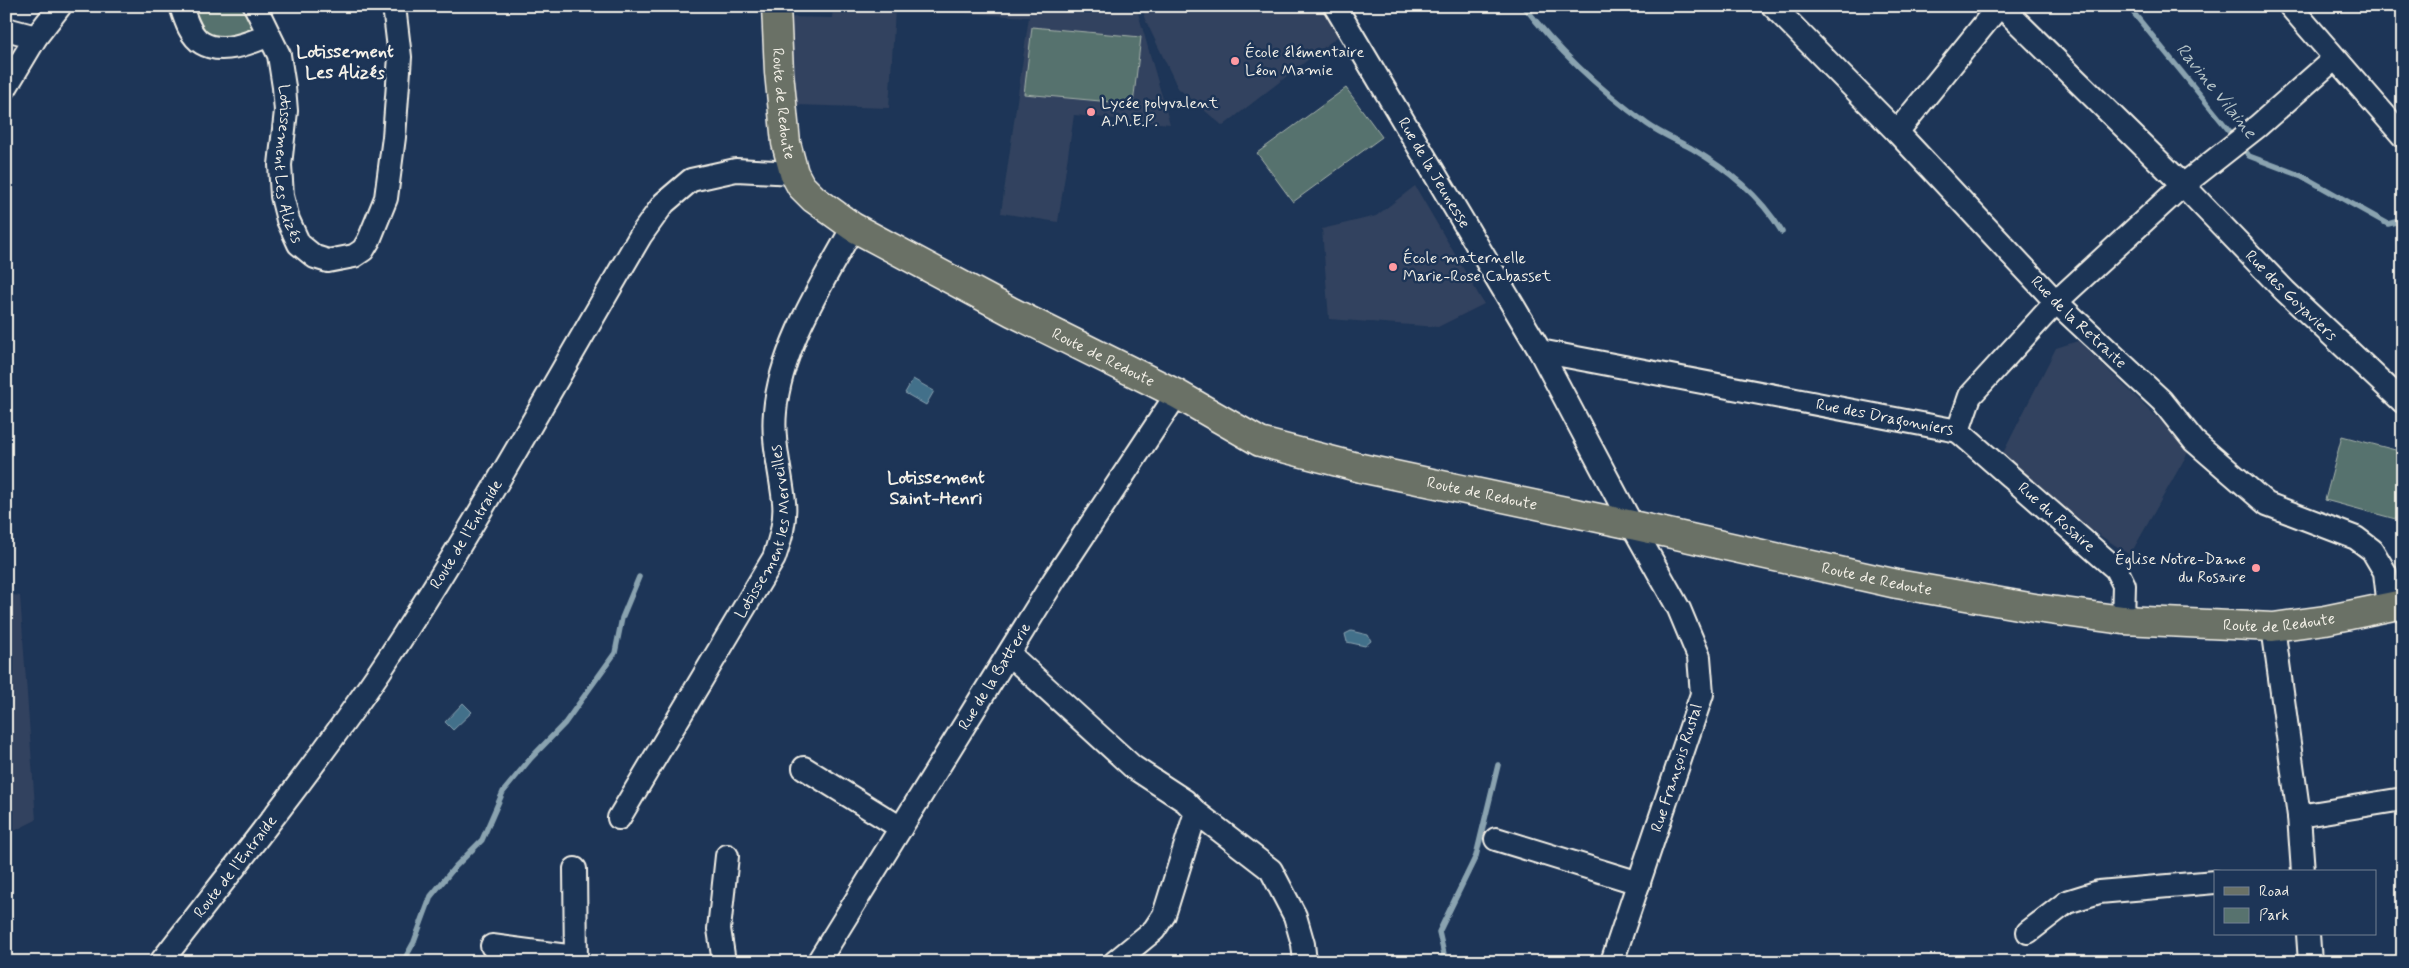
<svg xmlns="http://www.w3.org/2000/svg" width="2409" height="968" font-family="Mynerve,sans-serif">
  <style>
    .built { fill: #32425e }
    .green { fill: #57726e; stroke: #a6b2ab }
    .water { fill: #436f8a; stroke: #8aa3b0 }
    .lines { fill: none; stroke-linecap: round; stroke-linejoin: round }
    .stream { stroke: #8aa3b0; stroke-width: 5.5 }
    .minor-casing { stroke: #f4f1e8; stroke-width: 26 }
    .major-casing { stroke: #f4f1e8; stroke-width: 31 }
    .minor { stroke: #1d3557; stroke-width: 22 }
    .major { stroke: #6a7166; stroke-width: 28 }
    .poi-dot { fill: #ff9aa2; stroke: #1d3557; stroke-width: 2 }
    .labels { text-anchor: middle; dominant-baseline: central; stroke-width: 5; stroke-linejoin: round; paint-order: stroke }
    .poi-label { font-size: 16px; fill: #f4f1e8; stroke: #1d3557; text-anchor: start }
    .street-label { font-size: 16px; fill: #f4f1e8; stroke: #1d3557 }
    .neighbourhood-label { font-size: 18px; font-weight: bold; fill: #f4f1e8; stroke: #1d3557 }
    .water-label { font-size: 18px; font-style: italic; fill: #b6c4c7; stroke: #1d3557 }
  </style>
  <rect width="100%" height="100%" fill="#1d3557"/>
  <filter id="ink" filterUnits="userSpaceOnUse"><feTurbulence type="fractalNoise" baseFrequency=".02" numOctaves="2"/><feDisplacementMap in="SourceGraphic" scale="10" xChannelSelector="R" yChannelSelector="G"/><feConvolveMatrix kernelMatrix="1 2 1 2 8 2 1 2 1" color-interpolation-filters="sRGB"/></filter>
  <g filter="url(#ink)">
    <!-- built -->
    <path class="built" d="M 833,6 L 1136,6 L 1170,124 L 1074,115 L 1058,222 L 1001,213 L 1029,17 L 895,9 L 889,108 L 796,105 L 784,17 L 832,18 Z
      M 1145,6 L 1325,6 L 1341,34 L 1223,126 L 1178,88 L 1144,17 Z
      M 1415,186 L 1484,304 L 1438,327 L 1329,319 L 1322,229 L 1376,216 Z
      M 2078,341 L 2190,449 L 2130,555 L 2052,504 L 2001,457 L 2056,348 Z
      M 6,594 L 20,596 L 36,820 L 6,835 Z"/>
    <!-- green -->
    <path class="green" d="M 187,6 L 250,6 L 255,25 C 245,44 226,39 207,37 Z
      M 1032,27 L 1141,37 L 1133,104 L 1024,94 Z
      M 1346,88 L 1382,137 L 1293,202 L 1257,153 Z
      M 2342,436 L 2403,452 L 2403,521 L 2325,500 Z"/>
    <!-- water -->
    <path class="water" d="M 913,379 L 934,391 L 926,405 L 905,393 Z
      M 1351,631 L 1368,635 L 1371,641 L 1365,646 L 1347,642 L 1345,634 Z
      M 463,703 L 472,712 L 453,730 L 445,722 Z"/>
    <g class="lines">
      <!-- stream -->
      <path class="stream" d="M 1524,6 C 1558,51 1602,91 1647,124 C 1661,134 1676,140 1691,148 C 1728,170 1760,195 1782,232
        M 2128,6 L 2236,139
        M 2242,146 L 2249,156 L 2302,176 L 2388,224 L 2403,220
        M 403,962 L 414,942 L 431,896 L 455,867 L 482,840 L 503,792 L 531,758 L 565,723 L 615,653 L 622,618 L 639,577
        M 1440,962 L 1444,954 L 1439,932 L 1476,856 L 1498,765"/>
      <!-- minor casing -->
      <g class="minor-casing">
        <g id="minor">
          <path d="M 181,6 C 185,18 190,36 202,43 C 222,55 250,43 269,35"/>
          <path id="s1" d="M 255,6 L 279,55 L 284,87 L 286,111 L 280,165 L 282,196 L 288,220 L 299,244 L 315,257 L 328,261 L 354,256 L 363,250 L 369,240 L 386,198 L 394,137 L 400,57 L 394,6"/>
          <path id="s2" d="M 1335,6 L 1540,351 L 1632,525 L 1679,609 L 1699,657 L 1702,694 L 1612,962"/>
          <path id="s3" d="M 1773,6 L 1897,132 L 2056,302 L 2162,401 L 2194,441 L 2267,504 L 2356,538 L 2372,550 L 2385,572 L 2389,607"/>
          <path id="s4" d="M 2001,6 L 2183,185 L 2285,291 L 2403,402"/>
          <path d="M 2290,6 L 2403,136"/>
          <path d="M 6,29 L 36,37"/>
          <path d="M 6,87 L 36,37 L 60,6"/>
          <path d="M 1897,132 L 1999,6"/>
          <path id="s5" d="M 1540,351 L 1958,431"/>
          <path d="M 1958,431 L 1970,396 L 2056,302 L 2183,185 L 2258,126 L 2334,59"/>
          <path id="s6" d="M 1958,431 L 2116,569 L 2124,585 L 2123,620"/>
          <path d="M 2273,627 L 2299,816 L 2403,799"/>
          <path d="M 1009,654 L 1133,767 L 1185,801 L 1196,812 L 1164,915 L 1154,930 L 1115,962"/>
          <path d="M 804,768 L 901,828"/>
          <path d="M 1196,812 L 1271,870 L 1295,916 L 1303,944 L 1305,962"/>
          <path d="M 2299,816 L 2303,872"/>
          <path id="s7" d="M 619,818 L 774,558 C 780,540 786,521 784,502 C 781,472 772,442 775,412 C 780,348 823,282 853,227"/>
          <path d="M 1496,839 L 1639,883"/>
          <path d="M 575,869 L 576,962"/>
          <path d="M 2028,932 L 2067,902 L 2099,892 L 2215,882"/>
          <path d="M 2308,934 L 2310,962"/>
          <path d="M 492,946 L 575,957"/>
          <path id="s8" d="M 161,962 C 235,866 312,771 380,671 C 474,530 555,381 641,235 L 664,203 L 691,180 L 736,170 L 794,173"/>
          <path d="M 724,962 L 719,929 L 727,856"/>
          <path id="s9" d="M 818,962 L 1054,580 L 1177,394"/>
        </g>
      </g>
      <!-- major casing -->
      <g class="major-casing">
        <g id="major">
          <path id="s10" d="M 776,6 L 779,72 L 786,143 L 794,173 L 801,186 L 814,199 L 853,227 L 1012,312 L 1177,394 L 1260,442 L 1361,468 L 1632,525 L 1897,584 L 2035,608 L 2123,620 L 2273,627 L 2325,620 L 2403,604"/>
        </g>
      </g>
      <!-- minor -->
      <use href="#minor" class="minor"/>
      <!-- major -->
      <use href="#major" class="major"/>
    </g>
  </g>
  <!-- markers -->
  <g class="poi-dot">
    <circle cx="1235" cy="61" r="5"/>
    <circle cx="1091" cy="112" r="5"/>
    <circle cx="1393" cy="267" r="5"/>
    <circle cx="2256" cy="568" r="5"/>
  </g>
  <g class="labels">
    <!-- poi labels -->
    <g class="poi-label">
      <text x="1245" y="52">École élémentaire<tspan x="1245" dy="18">Léon Mamie</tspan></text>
      <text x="1101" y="103">Lycée polyvalent<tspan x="1101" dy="18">A.M.E.P.</tspan></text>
      <text x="1403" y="258">École maternelle<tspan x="1403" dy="18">Marie-Rose Cabasset</tspan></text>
      <text x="2246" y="559" text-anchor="end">Église Notre-Dame<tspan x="2246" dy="18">du Rosaire</tspan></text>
    </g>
    <!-- street labels -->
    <g class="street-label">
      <text stroke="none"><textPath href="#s10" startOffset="98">Route de Redoute</textPath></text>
      <text stroke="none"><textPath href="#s1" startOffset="165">Lotissement Les Alizés</textPath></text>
      <text stroke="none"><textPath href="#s2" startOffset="194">Rue de la Jeunesse</textPath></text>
      <text stroke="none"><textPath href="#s4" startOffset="410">Rue des Goyaviers</textPath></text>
      <text stroke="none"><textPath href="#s3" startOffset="440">Rue de la Retraite</textPath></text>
      <text stroke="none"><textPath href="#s10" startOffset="532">Route de Redoute</textPath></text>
      <text stroke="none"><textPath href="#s5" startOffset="351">Rue des Dragonniers</textPath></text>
      <text stroke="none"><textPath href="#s10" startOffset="938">Route de Redoute</textPath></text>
      <text stroke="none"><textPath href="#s6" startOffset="131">Rue du Rosaire</textPath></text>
      <text stroke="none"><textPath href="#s7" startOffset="326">Lotissement les Merveilles</textPath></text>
      <text stroke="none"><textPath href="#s8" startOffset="526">Route de l'Entraide</textPath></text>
      <text stroke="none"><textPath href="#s10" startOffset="1342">Route de Redoute</textPath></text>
      <text stroke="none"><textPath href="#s10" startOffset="1748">Route de Redoute</textPath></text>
      <text stroke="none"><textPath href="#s9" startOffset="336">Rue de la Batterie</textPath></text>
      <text transform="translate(1677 768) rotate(-72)">Rue François Rustal</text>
      <text stroke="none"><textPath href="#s8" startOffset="121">Route de l'Entraide</textPath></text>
    </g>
    <!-- neighbourhood labels -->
    <g class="neighbourhood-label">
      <text x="345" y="52">Lotissement<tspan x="345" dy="21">Les Alizés</tspan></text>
      <text x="936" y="478">Lotissement<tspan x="936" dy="21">Saint-Henri</tspan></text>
    </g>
    <!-- water labels -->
    <g class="water-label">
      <text transform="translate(2216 91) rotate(51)">Ravine Vilaine</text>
    </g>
  </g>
  <!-- margin -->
  <rect width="2409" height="968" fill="none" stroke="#1d3557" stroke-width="25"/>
  <rect x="12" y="12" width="2384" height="943" fill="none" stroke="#f4f1e8" stroke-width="2" filter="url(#ink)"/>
  <!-- legend -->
  <rect x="2214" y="870" width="162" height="65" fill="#1d3557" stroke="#738091"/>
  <rect x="2224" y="887" width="25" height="8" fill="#6a7166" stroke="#738091"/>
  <text x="2259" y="896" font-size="15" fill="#f4f1e8">Road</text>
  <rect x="2224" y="908" width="25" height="15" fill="#57726e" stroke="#738091"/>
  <text x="2259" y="920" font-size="15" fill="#f4f1e8">Park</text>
</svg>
